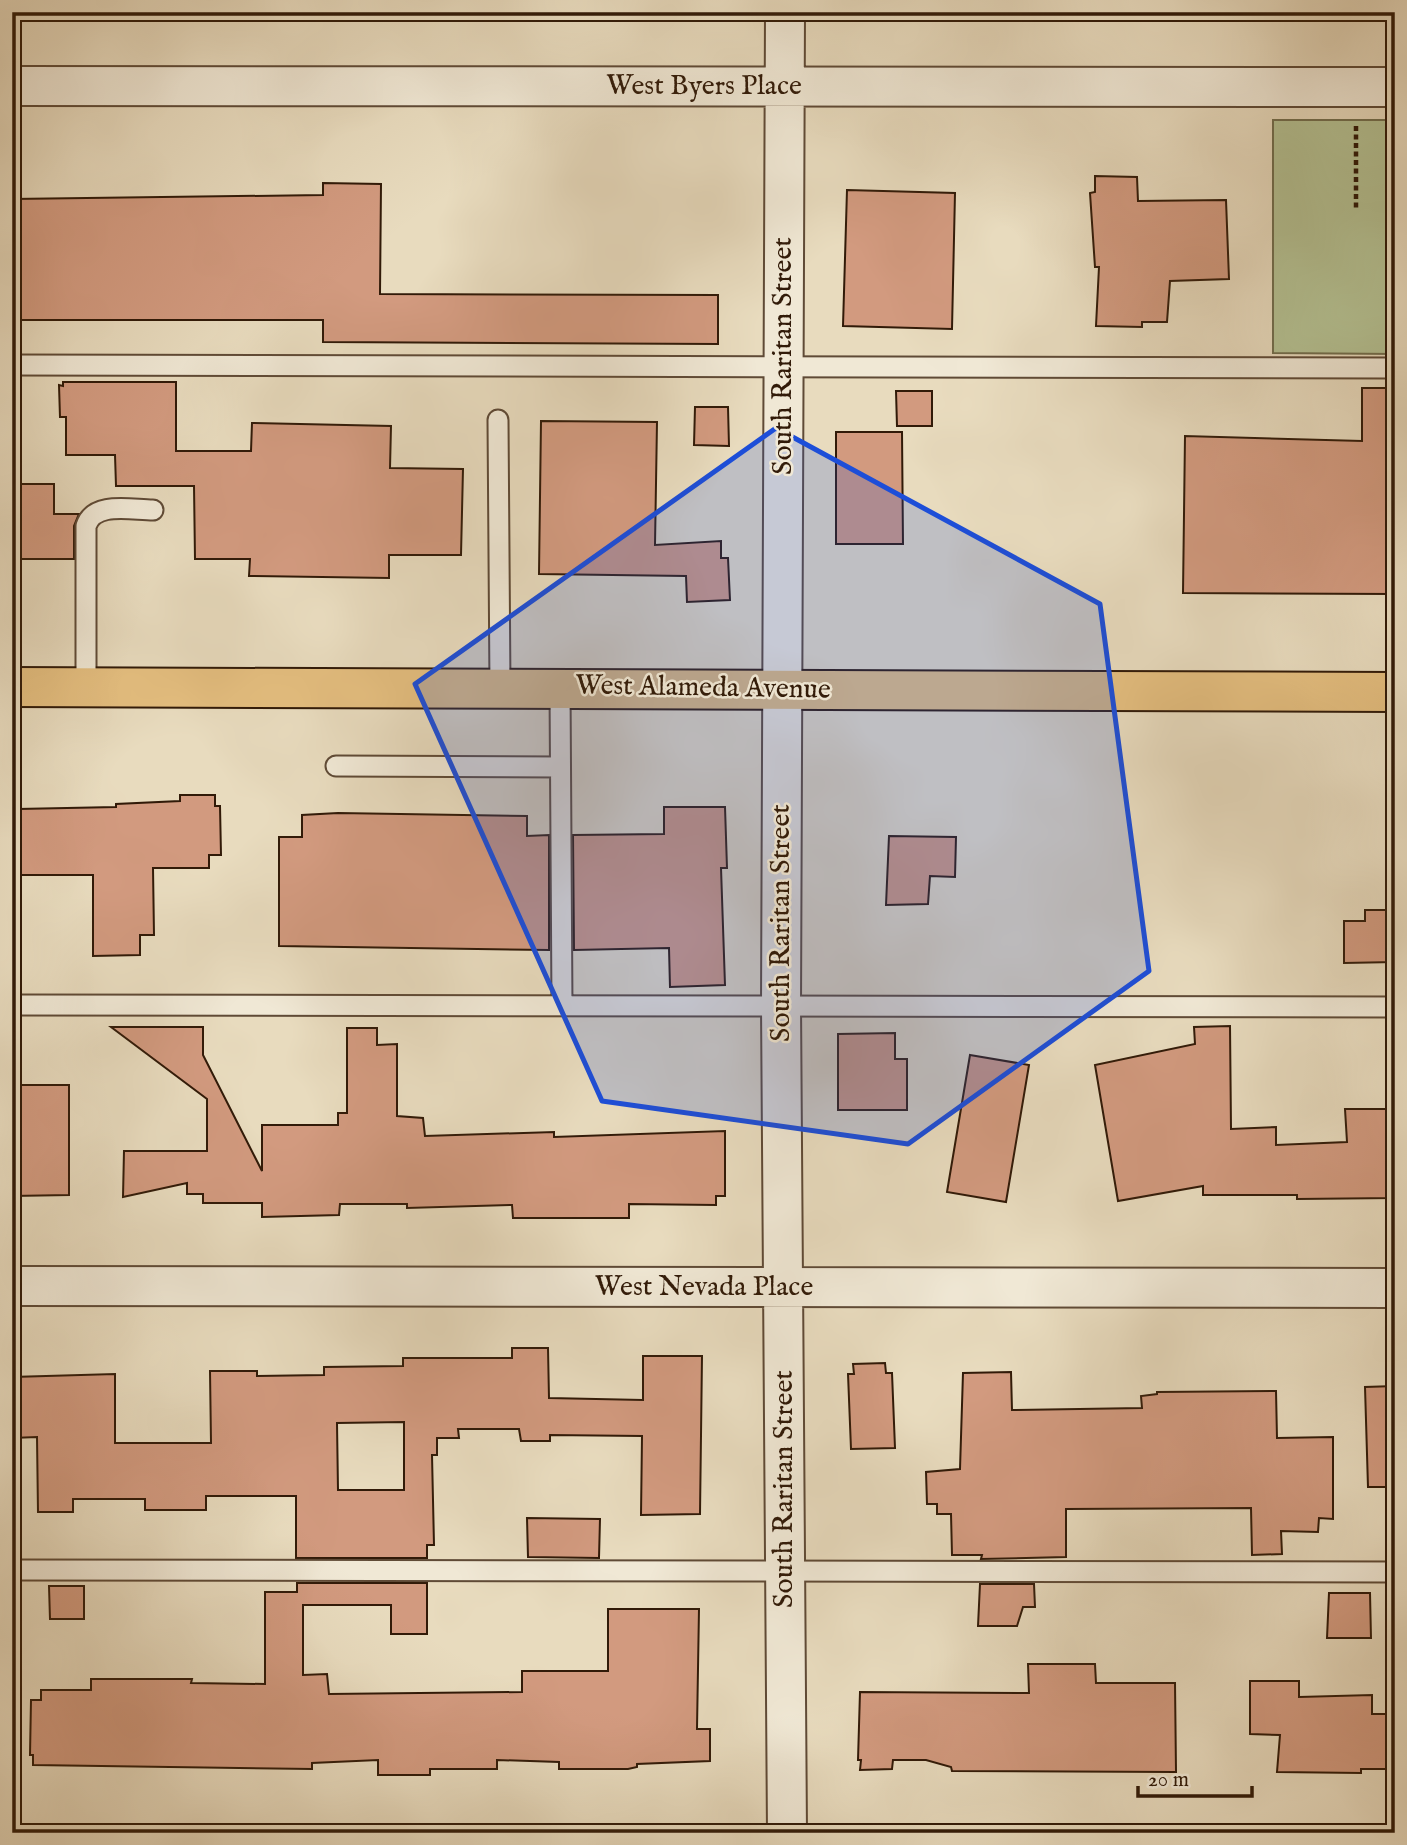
<svg xmlns="http://www.w3.org/2000/svg" width="1407" height="1845" font-family="'IM FELL English',serif">
  <style>
    .green { fill: #b4c193; stroke: #726e4e; stroke-width: 2 }
    .building { fill: #d29a7f; stroke: #311a08; stroke-width: 2; fill-rule: evenodd }
    .lines { fill: none; stroke-linecap: round; stroke-linejoin: round }
    .lane-casing { stroke: #5f4a36; stroke-width: 23 }
    .street-casing { stroke: #5f4a36; stroke-width: 42 }
    .primary-casing { stroke: #311a08; stroke-width: 42 }
    .path { stroke: #311a08; stroke-width: 4.5; stroke-dasharray: 5 3.5; stroke-linecap: butt }
    .lane { stroke: #f0e8d5; stroke-width: 19 }
    .street { stroke: #f0e8d5; stroke-width: 38 }
    .primary { stroke: #e4be7f; stroke-width: 38 }
    .marked { fill: #1d4ed8; fill-opacity: 0.2; stroke: #1d4ed8; stroke-width: 5; stroke-linejoin: round }
    .labels { text-anchor: middle; dominant-baseline: central; stroke-width: 5; stroke-linejoin: round; paint-order: stroke }
    .street-label { font-size: 28px; fill: #311a08; stroke: #f0e8d5 }
  </style>
  <rect width="100%" height="100%" fill="#e8dbbe"/>
  <filter id="stains"><feTurbulence type="fractalNoise" baseFrequency=".00286" numOctaves="4"/><feColorMatrix values="0 0 0 0 .2 0 0 0 0 .09 0 0 0 0 .02 0 0 0 .5 -.17"/></filter>
  <radialGradient id="worn" r=".72"><stop offset=".6" stop-color="#630" stop-opacity="0"/><stop offset="1" stop-color="#630" stop-opacity=".3"/></radialGradient>
  <!-- green -->
  <path class="green" d="M 1273,120 L 1395,120 L 1395,354 L 1273,353 Z"/>
  <!-- building -->
  <path class="building" d="M 1095,176 L 1137,177 L 1138,201 L 1226,200 L 1229,279 L 1170,281 L 1167,322 L 1142,322 L 1142,327 L 1096,326 L 1099,267 L 1095,267 L 1090,193 L 1095,192 Z
    M 323,183 L 381,184 L 380,294 L 718,295 L 718,344 L 323,342 L 323,320 L 12,320 L 12,199 L 323,195 Z
    M 847,190 L 955,193 L 952,329 L 843,326 Z
    M 63,382 L 176,382 L 176,451 L 251,451 L 252,423 L 391,426 L 390,468 L 463,469 L 461,555 L 389,555 L 389,578 L 249,576 L 250,559 L 195,559 L 194,486 L 116,486 L 115,455 L 66,455 L 66,417 L 60,417 L 59,385 L 63,386 Z
    M 1362,388 L 1395,388 L 1395,594 L 1183,593 L 1185,436 L 1362,441 Z
    M 896,391 L 932,391 L 932,426 L 897,426 Z
    M 695,407 L 728,407 L 729,446 L 694,445 Z
    M 541,421 L 657,422 L 655,545 L 721,541 L 721,558 L 728,558 L 730,600 L 687,602 L 686,576 L 539,574 Z
    M 836,432 L 902,432 L 903,544 L 836,544 Z
    M 12,484 L 54,484 L 54,514 L 79,514 L 74,526 L 74,559 L 12,559 Z
    M 180,795 L 215,795 L 215,806 L 220,806 L 221,855 L 209,855 L 209,868 L 153,868 L 154,935 L 140,935 L 140,955 L 93,956 L 93,875 L 18,875 L 18,809 L 116,807 L 116,804 L 180,801 Z
    M 664,807 L 725,807 L 727,868 L 721,868 L 725,985 L 670,987 L 669,948 L 574,950 L 573,835 L 664,834 Z
    M 338,813 L 527,816 L 527,836 L 549,835 L 549,950 L 279,946 L 279,837 L 302,837 L 302,815 Z
    M 889,836 L 956,837 L 955,877 L 930,876 L 928,904 L 886,905 Z
    M 1365,910 L 1395,910 L 1395,962 L 1344,963 L 1344,921 L 1365,921 Z
    M 1230,1026 L 1231,1129 L 1276,1127 L 1276,1145 L 1347,1142 L 1345,1109 L 1395,1109 L 1395,1198 L 1297,1199 L 1297,1195 L 1203,1195 L 1203,1186 L 1118,1201 L 1095,1065 L 1195,1044 L 1194,1027 Z
    M 111,1027 L 203,1027 L 203,1055 L 262,1171 L 262,1125 L 338,1125 L 338,1113 L 347,1113 L 347,1028 L 377,1028 L 377,1045 L 397,1044 L 397,1116 L 423,1118 L 425,1136 L 554,1132 L 554,1137 L 725,1131 L 725,1196 L 716,1196 L 716,1205 L 629,1204 L 629,1218 L 513,1218 L 512,1205 L 407,1208 L 407,1204 L 340,1204 L 339,1215 L 262,1217 L 262,1203 L 203,1203 L 203,1194 L 187,1194 L 187,1183 L 123,1197 L 124,1151 L 207,1151 L 207,1099 Z
    M 895,1033 L 895,1059 L 907,1059 L 907,1110 L 838,1110 L 838,1034 Z
    M 970,1055 L 1029,1065 L 1006,1202 L 947,1192 Z
    M 12,1085 L 69,1085 L 69,1195 L 12,1196 Z
    M 512,1348 L 548,1348 L 549,1398 L 643,1400 L 643,1356 L 702,1356 L 700,1514 L 641,1515 L 642,1436 L 550,1435 L 550,1441 L 521,1441 L 519,1429 L 458,1429 L 459,1438 L 437,1438 L 437,1455 L 432,1455 L 434,1545 L 427,1545 L 427,1558 L 296,1558 L 296,1496 L 206,1496 L 206,1510 L 145,1510 L 145,1499 L 73,1499 L 73,1512 L 38,1512 L 37,1437 L 12,1438 L 12,1377 L 115,1374 L 115,1443 L 211,1443 L 210,1371 L 257,1371 L 257,1376 L 324,1375 L 324,1367 L 403,1366 L 403,1358 L 512,1358 ZM 404,1422 L 404,1490 L 338,1490 L 337,1423 Z
    M 885,1363 L 886,1373 L 892,1373 L 895,1448 L 851,1449 L 848,1374 L 854,1374 L 853,1364 Z
    M 1011,1372 L 1012,1410 L 1142,1408 L 1141,1396 L 1157,1394 L 1157,1392 L 1276,1391 L 1277,1438 L 1333,1437 L 1333,1519 L 1319,1518 L 1318,1532 L 1281,1531 L 1282,1554 L 1252,1555 L 1251,1508 L 1066,1509 L 1066,1557 L 981,1559 L 982,1555 L 952,1555 L 951,1514 L 937,1514 L 937,1504 L 927,1504 L 926,1472 L 960,1469 L 963,1373 Z
    M 1395,1386 L 1395,1487 L 1368,1487 L 1365,1387 Z
    M 527,1518 L 600,1519 L 599,1558 L 528,1557 Z
    M 297,1583 L 427,1583 L 427,1634 L 391,1634 L 391,1605 L 303,1605 L 303,1675 L 327,1674 L 329,1694 L 522,1692 L 522,1671 L 608,1671 L 608,1609 L 699,1609 L 697,1729 L 710,1729 L 710,1761 L 637,1764 L 637,1767 L 628,1769 L 559,1769 L 559,1762 L 497,1760 L 497,1769 L 430,1769 L 430,1775 L 378,1775 L 378,1760 L 312,1763 L 312,1769 L 33,1765 L 33,1755 L 30,1755 L 31,1700 L 41,1700 L 41,1690 L 91,1690 L 91,1679 L 192,1679 L 191,1683 L 265,1684 L 265,1592 L 297,1592 Z
    M 980,1584 L 1034,1584 L 1035,1607 L 1023,1607 L 1017,1626 L 978,1626 Z
    M 49,1586 L 84,1586 L 84,1619 L 50,1619 Z
    M 1329,1593 L 1370,1593 L 1371,1638 L 1327,1638 Z
    M 1028,1664 L 1095,1664 L 1096,1683 L 1175,1683 L 1176,1772 L 952,1771 L 951,1767 L 926,1760 L 893,1760 L 892,1769 L 860,1770 L 861,1760 L 858,1760 L 860,1692 L 1029,1693 Z
    M 1250,1681 L 1299,1681 L 1299,1697 L 1372,1695 L 1372,1714 L 1395,1714 L 1395,1769 L 1361,1769 L 1361,1773 L 1277,1772 L 1280,1735 L 1250,1734 Z"/>
  <g class="lines">
    <!-- lane casing -->
    <g class="lane-casing">
      <path id="lane" d="M 12,365 L 1395,368
        M 498,420 L 500,686
        M 86,687 L 86,526 C 94,501 131,510 153,510
        M 560,687 L 562,1006
        M 336,766 L 560,767
        M 12,1005 L 1395,1007
        M 12,1570 L 1395,1572"/>
    </g>
    <!-- street casing -->
    <g class="street-casing">
      <path id="street" d="M 785,12 L 781,1006 L 787,1833
        M 12,86 L 1395,87
        M 12,1286 L 1395,1288"/>
    </g>
    <!-- primary casing -->
    <g class="primary-casing">
      <path id="primary" d="M 12,687 L 1395,692"/>
    </g>
    <!-- path -->
    <path class="path" d="M 1356,126 L 1356,211"/>
    <!-- lane -->
    <use href="#lane" class="lane"/>
    <!-- street -->
    <use href="#street" class="street"/>
    <!-- primary -->
    <use href="#primary" class="primary"/>
  </g>
  <!-- marked area -->
  <path class="marked" d="M 776,428 L 1100,604 L 1149,971 L 908,1144 L 602,1101 L 415,684 Z"/>
  <g class="labels">
    <!-- street labels -->
    <g class="street-label">
      <text x="704" y="86">West Byers Place</text>
      <text transform="translate(783 356) rotate(-90)">South Raritan Street</text>
      <text transform="translate(703 688) rotate(1)">West Alameda Avenue</text>
      <text transform="translate(781 923) rotate(-90)">South Raritan Street</text>
      <text x="704" y="1287">West Nevada Place</text>
      <text transform="translate(784 1489) rotate(-90)">South Raritan Street</text>
    </g>
  </g>
  <!-- margin -->
  <rect width="1407" height="1845" fill="none" stroke="#e8dbbe" stroke-width="42"/>
  <rect x="14" y="14" width="1379" height="1817" fill="none" stroke="#311a08" stroke-width="3.5"/>
  <rect x="21" y="21" width="1365" height="1803" fill="none" stroke="#311a08" stroke-width="2"/>
  <!-- scale -->
  <path d="M1138 1786v10h114v-10" fill="none" stroke="#311a08" stroke-width="3.5"/>
  <text x="1148" y="1786" font-size="21" fill="#311a08" stroke="#f0e8d5" stroke-width="5" paint-order="stroke">20 m</text>
  <rect width="100%" height="100%" filter="url(#stains)"/>
  <rect width="100%" height="100%" fill="url(#worn)"/>
</svg>
